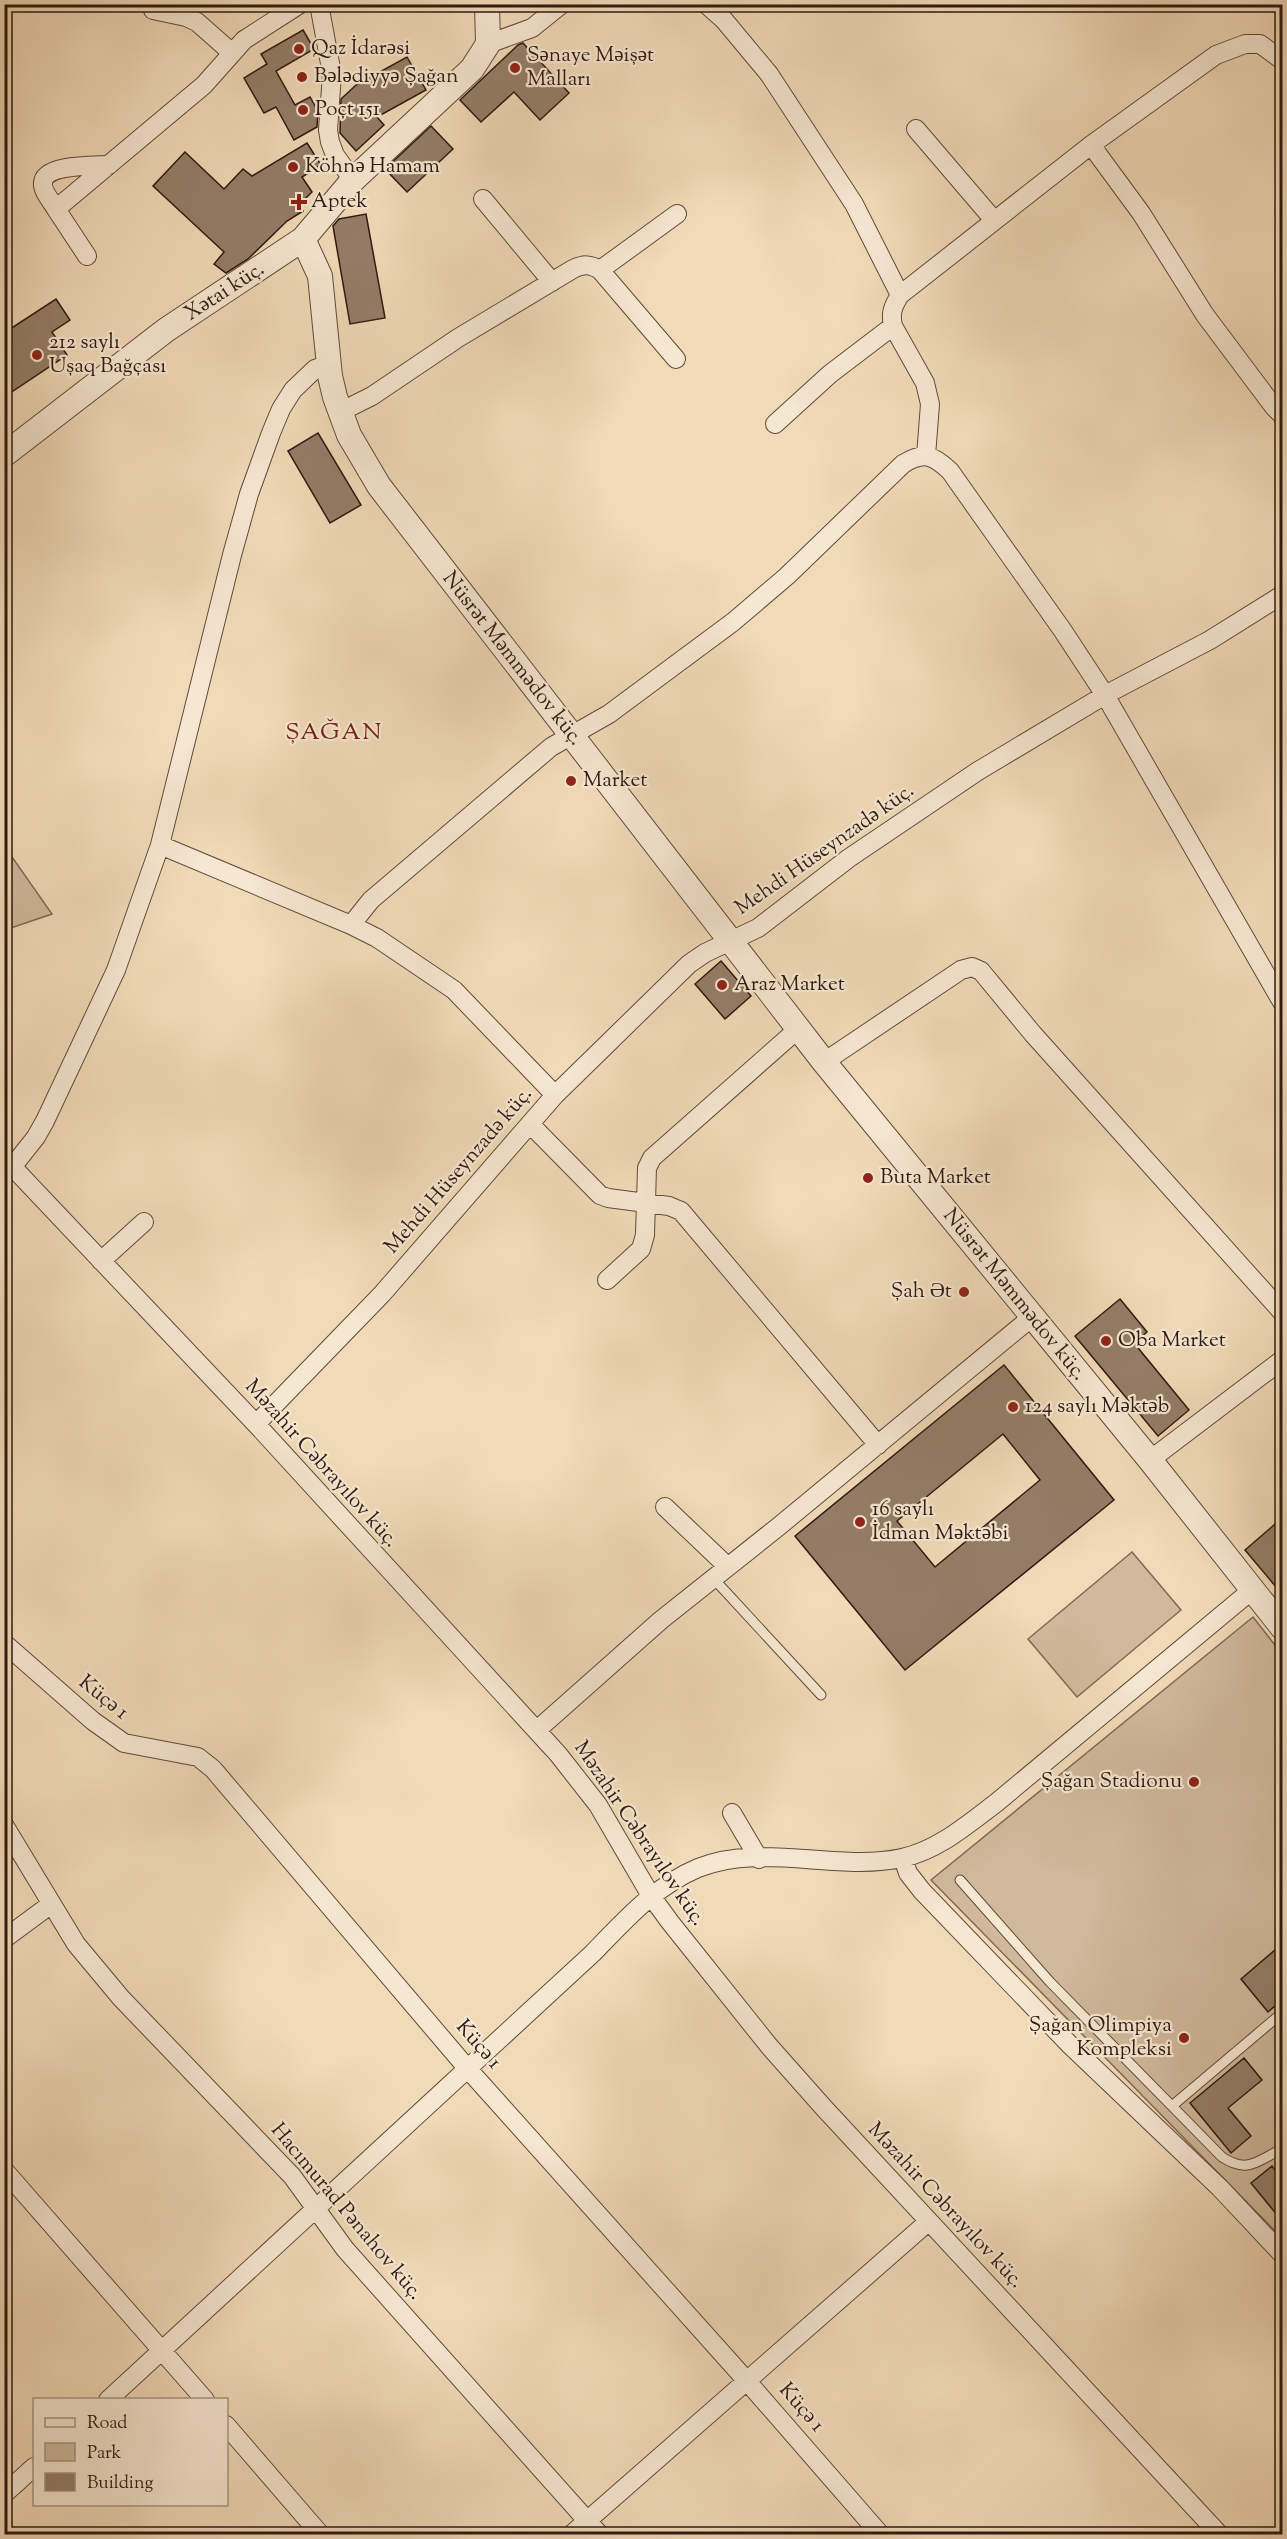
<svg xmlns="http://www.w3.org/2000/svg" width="1287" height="2539" font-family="'Sorts Mill Goudy',serif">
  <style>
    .green { fill: #d0b99c; stroke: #806a56; stroke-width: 1.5 }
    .building { fill: #947e68; stroke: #2f1a11; stroke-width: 1.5; fill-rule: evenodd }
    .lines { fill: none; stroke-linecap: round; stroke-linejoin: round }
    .service-casing { stroke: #604a3b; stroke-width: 11 }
    .minor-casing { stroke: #604a3b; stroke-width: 20 }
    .tertiary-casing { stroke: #604a3b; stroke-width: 26 }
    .service { stroke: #f6e7d1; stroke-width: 9 }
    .minor { stroke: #f6e7d1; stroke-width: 18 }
    .tertiary { stroke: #f6e7d1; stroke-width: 24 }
    .poi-dot { fill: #8f2418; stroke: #f6e7d1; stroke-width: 2 }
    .labels { text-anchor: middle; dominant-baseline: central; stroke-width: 4.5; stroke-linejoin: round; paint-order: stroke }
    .poi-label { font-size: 21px; fill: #2f1a11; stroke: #f6e7d1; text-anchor: start }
    .street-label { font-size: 21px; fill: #2f1a11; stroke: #f6e7d1 }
    .quarter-label { font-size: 24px; letter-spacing: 1.5px; fill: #7a1f14; stroke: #f6e7d1 }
  </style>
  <rect width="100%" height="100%" fill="#f1dab8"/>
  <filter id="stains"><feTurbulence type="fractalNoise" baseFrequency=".00333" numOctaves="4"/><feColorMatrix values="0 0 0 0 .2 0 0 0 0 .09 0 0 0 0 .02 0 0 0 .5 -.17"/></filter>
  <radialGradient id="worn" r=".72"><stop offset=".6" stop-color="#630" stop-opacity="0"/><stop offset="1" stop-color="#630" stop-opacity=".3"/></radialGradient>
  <!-- green -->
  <path class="green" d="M 5,847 L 52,914 L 5,930 Z
    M 1132,1552 L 1181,1610 L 1077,1697 L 1028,1639 Z
    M 1253,1617 L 1282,1654 L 1282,2238 L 931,1880 Z"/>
  <!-- building -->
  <path class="building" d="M 303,30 L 314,49 L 276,71 L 295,105 L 310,97 L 318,111 L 317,127 L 294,140 L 276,107 L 264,113 L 244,78 L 267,64 L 261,54 Z
    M 523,43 L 569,93 L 540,120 L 514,92 L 481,122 L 460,100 L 518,45 Z
    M 407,57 L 426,90 L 377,117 L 384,125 L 356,151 L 340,133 L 341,99 L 356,85 Z
    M 431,126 L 453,149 L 407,192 L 385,169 Z
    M 307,143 L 321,165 L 302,177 L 312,192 L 298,206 L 303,211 L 287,221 L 248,259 L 226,273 L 214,264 L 224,252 L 153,186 L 185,152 L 224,189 L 243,169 L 252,176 Z
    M 366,214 L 385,318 L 350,324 L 333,226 L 339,219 Z
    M 56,299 L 70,320 L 52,332 L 67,355 L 4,397 L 4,333 Z
    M 318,433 L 361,505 L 330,523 L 288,451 Z
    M 721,961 L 751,996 L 725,1019 L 695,984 Z
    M 1120,1299 L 1147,1332 L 1134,1343 L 1189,1410 L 1158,1436 L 1075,1336 Z
    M 1004,1365 L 1114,1500 L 905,1670 L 795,1536 ZM 1003,1434 L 1040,1480 L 935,1567 L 897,1521 Z
    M 1282,1518 L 1282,1594 L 1245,1550 Z
    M 1282,1944 L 1282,2000 L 1268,2012 L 1241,1979 Z
    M 1244,2058 L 1262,2080 L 1228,2108 L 1251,2136 L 1231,2153 L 1190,2103 Z
    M 1272,2166 L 1282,2179 L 1282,2221 L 1251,2183 Z"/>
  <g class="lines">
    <!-- service casing -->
    <g class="service-casing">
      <path id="service" d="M 713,1578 L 821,1695
        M 960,1880 L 1050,1982 L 1222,2157 C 1248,2174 1257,2161 1282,2149
        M 1172,2106 L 1282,2013"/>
    </g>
    <!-- minor casing -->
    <g class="minor-casing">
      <path id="minor" d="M 319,4 L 332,74 L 328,130 L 330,142 L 335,155 L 353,180
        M 706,4 L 724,20 L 769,74 L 854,204 L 900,295
        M 153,10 L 186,17 L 197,22 L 231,52
        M 488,44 L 532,28 L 562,4
        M 916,129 L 993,219
        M 1091,145 L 1141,213 L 1205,315 L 1274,407 L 1282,415
        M 483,199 L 552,282
        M 56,209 C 52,202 42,191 43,183 C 44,164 94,166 109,165
        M 87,256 L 56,209 L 204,85 L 244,40 L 300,4
        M 600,270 L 677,214
        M 340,412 L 372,396 L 458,338 L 573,269 C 584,264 590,264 600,270 L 676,359
        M 775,424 L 830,374 L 893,326
        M 926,456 L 930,404 L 925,383 L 893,326 C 890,313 893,306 900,295 L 1091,145 L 1216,55 L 1245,44 L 1260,44 L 1282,60
        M 160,845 L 351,925 L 377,938 L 454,990 L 555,1095
        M 351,925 L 371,900 L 551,747 L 609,714 L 733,622 L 787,576 L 903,464 C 924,451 933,455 950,471 L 1063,631 L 1105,695 L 1282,1002
        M 824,1062 L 961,970 L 972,967 L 981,971 L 1033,1034 L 1282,1312
        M 530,1124 L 600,1195 L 608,1198 L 669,1206 L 681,1211 L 878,1445
        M 4,1158 L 256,1424 L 558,1754 L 598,1805 L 651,1896 L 670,1922 L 769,2046 L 824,2108 L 1219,2534
        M 13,1166 L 36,1137 L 45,1121 L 116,970 L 160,845 L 232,555 L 249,494 L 271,433 L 281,409 L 293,390 L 315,369 L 329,364
        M 101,1261 L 144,1222
        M 607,1280 L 641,1249 L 645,1235 L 647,1168 L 652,1158 L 798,1029
        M 256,1424 L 382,1294 L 555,1095 L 689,964 L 705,953 L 758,928 L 849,858 L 978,771 L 1105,695 L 1210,640 L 1282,595
        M 1150,1460 L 1282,1360
        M 665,1507 L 727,1566
        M 4,1643 L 93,1721 L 124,1743 L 198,1757 L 213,1769 L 467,2068 L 746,2380 L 880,2534
        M 537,1730 L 661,1620 L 778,1527 L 1032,1317
        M 732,1813 L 759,1859
        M 4,1825 L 76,1944 L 121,1998 L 292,2176 L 345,2249 L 599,2534
        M 903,1858 L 908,1873 L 922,1891 L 1070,2045 L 1220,2188 L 1282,2254
        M 4,1939 L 50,1905
        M 4,2170 L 205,2400
        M 108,2400 L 593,1953 C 624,1921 655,1886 698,1868 C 761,1842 837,1872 902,1858 C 938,1850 967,1825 996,1803 L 1252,1590
        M 226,2425 L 320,2534
        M 4,2494 L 34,2467
        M 572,2534 L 928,2222"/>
    </g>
    <!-- tertiary casing -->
    <g class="tertiary-casing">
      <path id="tertiary" d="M 303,239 L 320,276 L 330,376 L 335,397 L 349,435 L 379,486 L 824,1062 L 1150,1460 L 1282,1627
        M 4,455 L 166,330 L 303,239 L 353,180 L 472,69 L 488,44 L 487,4"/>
    </g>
    <!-- service -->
    <use href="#service" class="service"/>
    <!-- minor -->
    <use href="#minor" class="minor"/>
    <!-- tertiary -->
    <use href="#tertiary" class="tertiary"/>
  </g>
  <!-- markers -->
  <g class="poi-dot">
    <circle cx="299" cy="49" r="6"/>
    <circle cx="515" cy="68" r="6"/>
    <circle cx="302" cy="77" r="6"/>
    <circle cx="303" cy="110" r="6"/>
    <circle cx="293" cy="167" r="6"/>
    <path d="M296 193h6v6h6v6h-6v6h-6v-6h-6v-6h6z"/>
    <circle cx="37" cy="355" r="6"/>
    <circle cx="571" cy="781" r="6"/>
    <circle cx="722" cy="985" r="6"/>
    <circle cx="868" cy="1178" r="6"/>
    <circle cx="964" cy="1292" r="6"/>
    <circle cx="1106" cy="1341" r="6"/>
    <circle cx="1013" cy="1407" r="6"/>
    <circle cx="860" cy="1522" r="6"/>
    <circle cx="1194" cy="1782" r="6"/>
    <circle cx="1184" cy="2038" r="6"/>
  </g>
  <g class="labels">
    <!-- poi labels -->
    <g class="poi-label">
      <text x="311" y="49">Qaz İdarəsi</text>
      <text x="527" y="56">Sənaye Məişət<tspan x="527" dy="24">Malları</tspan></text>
      <text x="314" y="77">Bələdiyyə Şağan</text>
      <text x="315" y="110">Poçt 151</text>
      <text x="305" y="167">Köhnə Hamam</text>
      <text x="311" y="202">Aptek</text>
      <text x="49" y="343">212 saylı<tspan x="49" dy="24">Uşaq Bağçası</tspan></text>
      <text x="583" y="781">Market</text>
      <text x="734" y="985">Araz Market</text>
      <text x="880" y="1178">Buta Market</text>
      <text x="952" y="1292" text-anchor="end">Şah Ət</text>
      <text x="1118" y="1341">Oba Market</text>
      <text x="1025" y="1407">124 saylı Məktəb</text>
      <text x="872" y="1510">16 saylı<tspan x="872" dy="24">İdman Məktəbi</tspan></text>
      <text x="1182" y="1782" text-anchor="end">Şağan Stadionu</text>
      <text x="1172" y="2026" text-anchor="end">Şağan Olimpiya<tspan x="1172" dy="24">Kompleksi</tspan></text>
    </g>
    <!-- street labels -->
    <g class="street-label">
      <text transform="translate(225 292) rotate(-33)">Xətai küç.</text>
      <text transform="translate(512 659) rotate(52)">Nüsrət Məmmədov küç.</text>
      <text transform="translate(825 850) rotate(-35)">Mehdi Hüseynzadə küç.</text>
      <text transform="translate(459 1171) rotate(-49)">Mehdi Hüseynzadə küç.</text>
      <text transform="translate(1014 1295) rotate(51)">Nüsrət Məmmədov küç.</text>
      <text transform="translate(321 1464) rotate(48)">Məzahir Cəbrayılov küç.</text>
      <text transform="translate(103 1698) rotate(39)">Küçə 1</text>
      <text transform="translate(639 1834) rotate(56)">Məzahir Cəbrayılov küç.</text>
      <text transform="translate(478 2045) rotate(49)">Küçə 1</text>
      <text transform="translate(945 2206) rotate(47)">Məzahir Cəbrayılov küç.</text>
      <text transform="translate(346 2212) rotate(50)">Hacımurad Pənahov küç.</text>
      <text transform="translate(801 2408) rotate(49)">Küçə 1</text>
    </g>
    <!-- quarter labels -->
    <g class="quarter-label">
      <text x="334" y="733">ŞAĞAN</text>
    </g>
  </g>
  <!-- margin -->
  <rect width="1287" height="2539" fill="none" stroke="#f1dab8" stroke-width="24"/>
  <rect x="6" y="6" width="1275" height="2527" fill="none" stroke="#2f1a11" stroke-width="3"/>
  <rect x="12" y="12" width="1263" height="2515" fill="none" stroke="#2f1a11" stroke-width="1.5"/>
  <!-- legend -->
  <rect x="33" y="2398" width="195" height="108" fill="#f6e7d1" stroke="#a69584" stroke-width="1.5"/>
  <rect x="45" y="2418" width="30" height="9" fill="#f6e7d1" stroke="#a69584" stroke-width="1.5"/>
  <text x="87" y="2428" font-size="18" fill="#2f1a11">Road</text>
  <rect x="45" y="2443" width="30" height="18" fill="#d0b99c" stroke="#a69584" stroke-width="1.5"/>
  <text x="87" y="2458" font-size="18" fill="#2f1a11">Park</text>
  <rect x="45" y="2473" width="30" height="18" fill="#947e68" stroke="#a69584" stroke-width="1.5"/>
  <text x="87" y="2488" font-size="18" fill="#2f1a11">Building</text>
  <rect width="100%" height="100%" filter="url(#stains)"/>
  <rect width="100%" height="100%" fill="url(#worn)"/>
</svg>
